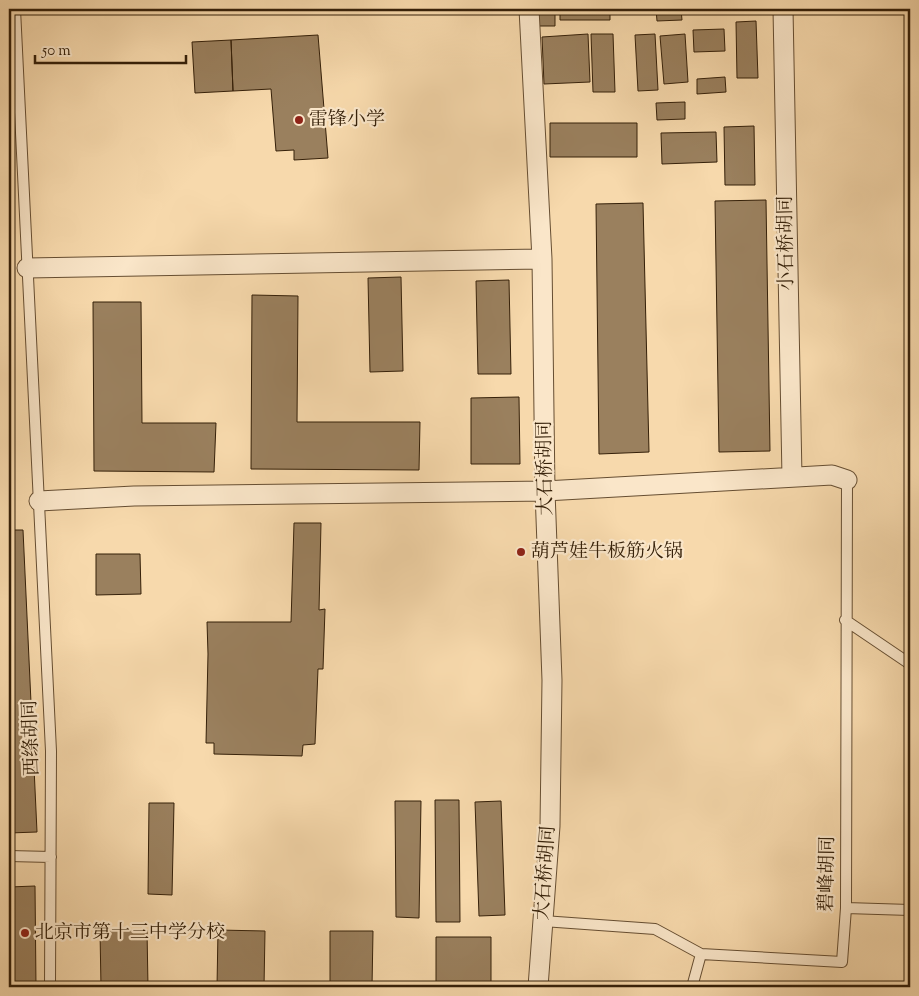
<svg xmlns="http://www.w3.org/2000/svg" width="919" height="996" font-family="'Sorts Mill Goudy','Noto Serif SC',serif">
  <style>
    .building { fill: #9a805e; stroke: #352009 }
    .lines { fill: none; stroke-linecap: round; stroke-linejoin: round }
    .lane-casing { stroke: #664e32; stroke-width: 12 }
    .street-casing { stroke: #664e32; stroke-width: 21 }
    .lane { stroke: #fae6c9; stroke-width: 10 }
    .street { stroke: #fae6c9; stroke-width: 19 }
    .poi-dot { fill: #8f2418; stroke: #fae6c9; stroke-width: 2 }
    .labels { text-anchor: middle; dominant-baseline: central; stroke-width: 4.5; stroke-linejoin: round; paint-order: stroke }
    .poi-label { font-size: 19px; fill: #352009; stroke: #fae6c9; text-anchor: start }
    .street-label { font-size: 19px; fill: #352009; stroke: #fae6c9 }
  </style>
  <rect width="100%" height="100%" fill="#f7d9ac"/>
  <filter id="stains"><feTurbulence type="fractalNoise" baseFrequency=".004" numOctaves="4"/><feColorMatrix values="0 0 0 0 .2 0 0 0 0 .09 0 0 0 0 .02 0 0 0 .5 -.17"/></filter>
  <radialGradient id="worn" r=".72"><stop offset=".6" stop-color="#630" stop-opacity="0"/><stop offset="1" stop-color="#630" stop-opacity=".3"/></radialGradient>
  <!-- building -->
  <path class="building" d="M 533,9 L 555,9 L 555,26 L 533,26 Z
    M 560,9 L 610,9 L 610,20 L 560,20 Z
    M 656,9 L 681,9 L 682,20 L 657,21 Z
    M 756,21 L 758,78 L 737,78 L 736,22 Z
    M 724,29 L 725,51 L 694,52 L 693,30 Z
    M 588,34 L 590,82 L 544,84 L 542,37 Z
    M 591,34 L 613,34 L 615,92 L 593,92 Z
    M 655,34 L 658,90 L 638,91 L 635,35 Z
    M 685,34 L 688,82 L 664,84 L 660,36 Z
    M 318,35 L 328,158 L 294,160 L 294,150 L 276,151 L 271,89 L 233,91 L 231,40 Z
    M 231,40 L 233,91 L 195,93 L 192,42 Z
    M 725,77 L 726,92 L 697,94 L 697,79 Z
    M 685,102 L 685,119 L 657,120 L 656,103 Z
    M 550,123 L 637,123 L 637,157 L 550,157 Z
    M 754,126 L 755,185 L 725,185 L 724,127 Z
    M 716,132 L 717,162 L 662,164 L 661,133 Z
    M 766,200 L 770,451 L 719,452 L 715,201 Z
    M 643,203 L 649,452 L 599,454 L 596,204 Z
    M 401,277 L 403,371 L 370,372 L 368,278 Z
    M 509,280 L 511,374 L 478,374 L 476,281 Z
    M 9,286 L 13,286 L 12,430 L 9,430 Z
    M 252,295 L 298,296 L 297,422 L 420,422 L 419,470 L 251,469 Z
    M 93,302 L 141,302 L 142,423 L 216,423 L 214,472 L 94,471 Z
    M 519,397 L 520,464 L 471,464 L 471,398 Z
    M 294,523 L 321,523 L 319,610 L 325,609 L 323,669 L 318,669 L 315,744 L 303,745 L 302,756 L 214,754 L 214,743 L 206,743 L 208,654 L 207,622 L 291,622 Z
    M 9,530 L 23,530 L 37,832 L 9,833 Z
    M 96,554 L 140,554 L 141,594 L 96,595 Z
    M 435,800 L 459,800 L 460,922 L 436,922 Z
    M 395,801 L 421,801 L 419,918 L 396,917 Z
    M 501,801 L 505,915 L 479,916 L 475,802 Z
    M 149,803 L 174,803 L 172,895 L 148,894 Z
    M 35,886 L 36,987 L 9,987 L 9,887 Z
    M 147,930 L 148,987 L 101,987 L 100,931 Z
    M 218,930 L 265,931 L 264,987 L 217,987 Z
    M 330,931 L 373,931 L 372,987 L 330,987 Z
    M 436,937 L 491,937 L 491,987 L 436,987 Z"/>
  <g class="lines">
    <!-- lane casing -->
    <g class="lane-casing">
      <path id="lane" d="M 15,9 L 51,751 L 50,987
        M 845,620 L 910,664
        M 9,856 L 51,857
        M 846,908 L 910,910
        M 543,921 L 655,929 L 701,954 L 842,962 L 846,908 L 847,480
        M 692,987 L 701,954"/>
    </g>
    <!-- street casing -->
    <g class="street-casing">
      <path id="street" d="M 529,9 L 542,259 L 545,491 L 552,680 L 550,826 L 538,987
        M 783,9 L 792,477
        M 27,268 L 542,259
        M 39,501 L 134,496 L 545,491 L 832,475 L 847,480"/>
    </g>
    <!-- lane -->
    <use href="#lane" class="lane"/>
    <!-- street -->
    <use href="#street" class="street"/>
  </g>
  <!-- markers -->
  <g class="poi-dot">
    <circle cx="299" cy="120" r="5"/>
    <circle cx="521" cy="552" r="5"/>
    <circle cx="25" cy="933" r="5"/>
  </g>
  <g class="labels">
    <!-- poi labels -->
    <g class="poi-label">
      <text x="309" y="120">雷锋小学</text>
      <text x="531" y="552">葫芦娃牛板筋火锅</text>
      <text x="35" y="933">北京市第十三中学分校</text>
    </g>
    <!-- street labels -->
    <g class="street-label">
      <text transform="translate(787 243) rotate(-91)">小石桥胡同</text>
      <text transform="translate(546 468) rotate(-91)">大石桥胡同</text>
      <text transform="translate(32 738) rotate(-92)">西绦胡同</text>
      <text transform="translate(546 873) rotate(-86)">大石桥胡同</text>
      <text transform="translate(828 874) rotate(-89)">碧峰胡同</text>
    </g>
  </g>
  <!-- margin -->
  <rect width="919" height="996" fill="none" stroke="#f7d9ac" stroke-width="30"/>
  <rect x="10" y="10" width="899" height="976" fill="none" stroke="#352009" stroke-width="2.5"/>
  <rect x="15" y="15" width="889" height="966" fill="none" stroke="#352009"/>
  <!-- scale -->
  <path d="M35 55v8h151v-8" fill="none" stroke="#352009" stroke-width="2.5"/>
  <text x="42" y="55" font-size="15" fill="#352009" stroke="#fae6c9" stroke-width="4" paint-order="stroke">50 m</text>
  <rect width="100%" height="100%" filter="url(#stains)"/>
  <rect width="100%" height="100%" fill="url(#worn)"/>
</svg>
